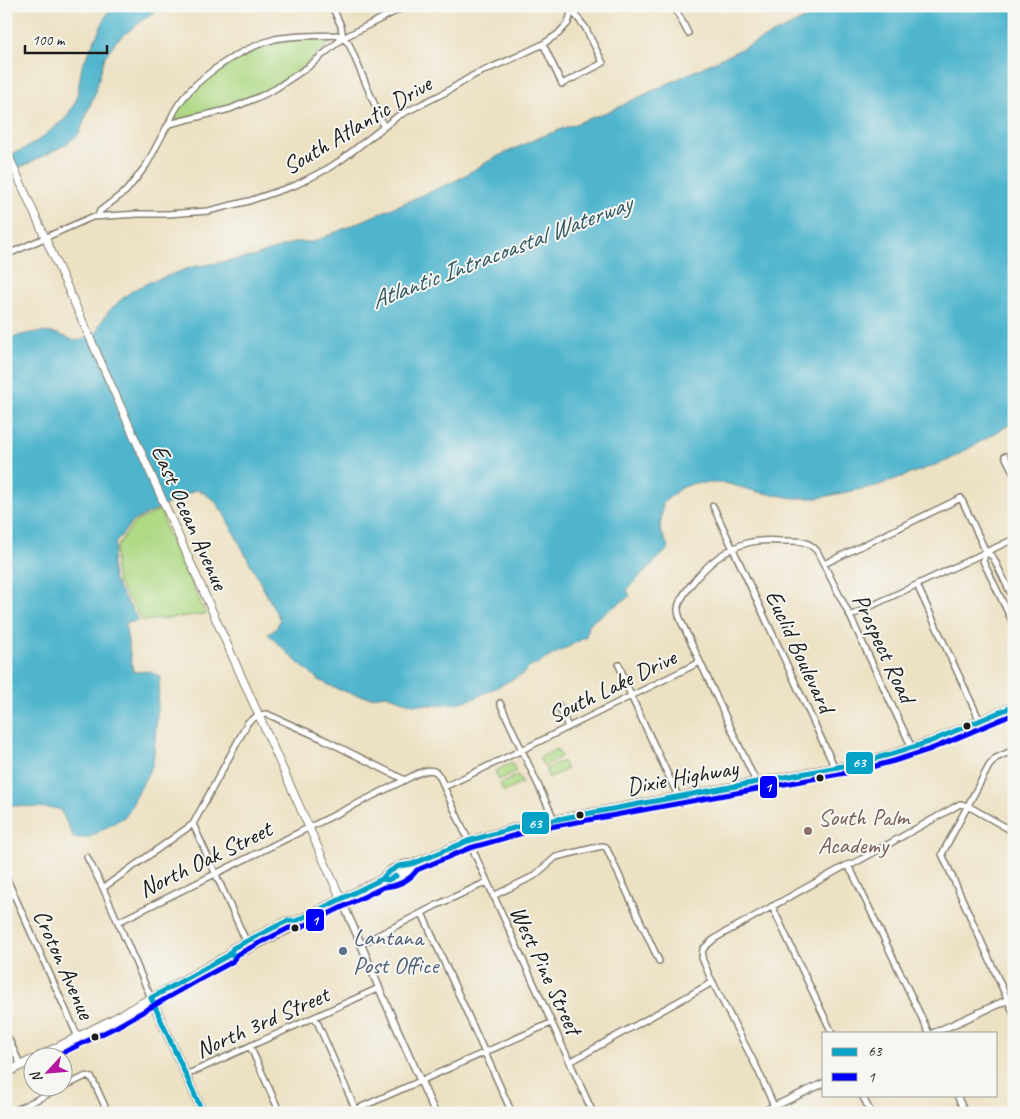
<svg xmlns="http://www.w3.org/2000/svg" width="1020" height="1119" font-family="Caveat,sans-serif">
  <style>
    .green { fill: #afd984; stroke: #667a50 }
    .water { fill: #4fb5cd; stroke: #366874 }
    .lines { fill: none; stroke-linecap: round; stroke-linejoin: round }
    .minor-casing { stroke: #847e70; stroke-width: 8 }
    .tertiary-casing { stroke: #847e70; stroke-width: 9 }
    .secondary-casing { stroke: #847e70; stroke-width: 9 }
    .primary-casing { stroke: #847e70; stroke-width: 10 }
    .minor { stroke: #fff; stroke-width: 5 }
    .tertiary { stroke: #fff; stroke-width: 6 }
    .secondary { stroke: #fff; stroke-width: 7 }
    .primary { stroke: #fff; stroke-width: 8 }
    .bus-1-casing { stroke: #f6f6f2; stroke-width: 9 }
    .bus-2-casing { stroke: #f6f6f2; stroke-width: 9 }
    .bus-1 { stroke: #01a2c5; stroke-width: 5 }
    .bus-2 { stroke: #00f; stroke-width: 5 }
    .bus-dot { fill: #1c1c1c; stroke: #f6f6f2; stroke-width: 2 }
    .education-dot { fill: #8d6e63; stroke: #f6f6f2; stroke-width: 2 }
    .service-dot { fill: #5c6f8a; stroke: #f6f6f2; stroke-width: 2 }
    .labels { text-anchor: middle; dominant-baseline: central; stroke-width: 4; stroke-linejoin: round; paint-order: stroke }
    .street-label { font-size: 24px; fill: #1c1c1c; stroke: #f6f6f2 }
    .education-label { font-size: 24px; fill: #785e54; stroke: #f6f6f2; text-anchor: start }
    .service-label { font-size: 24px; fill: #4e5e75; stroke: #f6f6f2; text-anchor: start }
    .water-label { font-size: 25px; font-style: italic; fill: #305963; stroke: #f6f6f2 }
    .line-badge { stroke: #f6f6f2; stroke-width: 2 }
    .badge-label { font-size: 14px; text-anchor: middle; font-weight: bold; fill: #fff }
  </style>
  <rect width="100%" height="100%" fill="#f6f6f2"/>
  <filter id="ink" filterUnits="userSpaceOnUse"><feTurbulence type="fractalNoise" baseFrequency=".02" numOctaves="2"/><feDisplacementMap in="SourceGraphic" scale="10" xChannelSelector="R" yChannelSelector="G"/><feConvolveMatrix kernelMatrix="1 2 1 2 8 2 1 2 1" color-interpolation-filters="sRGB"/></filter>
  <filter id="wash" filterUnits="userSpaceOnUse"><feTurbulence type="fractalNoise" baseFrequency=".0096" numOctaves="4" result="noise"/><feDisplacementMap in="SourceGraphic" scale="20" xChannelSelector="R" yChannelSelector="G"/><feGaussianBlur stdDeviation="1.12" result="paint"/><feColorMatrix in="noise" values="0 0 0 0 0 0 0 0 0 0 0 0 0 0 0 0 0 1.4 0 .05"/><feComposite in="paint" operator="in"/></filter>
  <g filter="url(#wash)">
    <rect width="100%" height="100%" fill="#ede1c3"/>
    <!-- green -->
    <path class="green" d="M 330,38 L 331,42 C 310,61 288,80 263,92 C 234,106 203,113 172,121 L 182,103 L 206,79 L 234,57 L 267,44 L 302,39 Z
      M 160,510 L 164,520 L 165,528 L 206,614 L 143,621 L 117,582 L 115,568 L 116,549 L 124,536 L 135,522 Z
      M 557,749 L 561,757 L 544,766 L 539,758 Z
      M 563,761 L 567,769 L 549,778 L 545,769 Z
      M 512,763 L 516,771 L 499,780 L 495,771 Z
      M 518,775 L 522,783 L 504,792 L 500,784 Z"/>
    <!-- water -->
    <path class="water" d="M 111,6 L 161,6 L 116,41 L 105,56 L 95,93 L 79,134 L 65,145 L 25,165 L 6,173 L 6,156 L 24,149 L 40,139 L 66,118 L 76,101 L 82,66 Z
      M 832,6 L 1014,6 L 1014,422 L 949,460 L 876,486 L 818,498 L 794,498 L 758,492 L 725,483 L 694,483 L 679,489 L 663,503 L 660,530 L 669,548 L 627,589 L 630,596 L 588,624 L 586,637 L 527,669 L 523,674 L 475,698 L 457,703 L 433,705 L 413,704 L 386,695 L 370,697 L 357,695 L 337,689 L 319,680 L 296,661 L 268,634 L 276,629 L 280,620 L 224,514 L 214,500 L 202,492 L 197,490 L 193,491 L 176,500 L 133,521 L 116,542 L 112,562 L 112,571 L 114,581 L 139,621 L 125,623 L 133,672 L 150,671 L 160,677 L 153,764 L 126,816 L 88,838 L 74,838 L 60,809 L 6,805 L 6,341 C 22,333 39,330 57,334 C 64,335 73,342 80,340 C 86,339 93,334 98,331 L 99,330 L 99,325 L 109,311 L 124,297 L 135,289 L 150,282 L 192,267 L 252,257 L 296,242 L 313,242 L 455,181 L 494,158 L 538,138 L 612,110 Z"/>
  </g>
  <g filter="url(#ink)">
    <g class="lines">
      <!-- minor casing -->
      <g class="minor-casing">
        <path id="minor" d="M 332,6 L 341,26 L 343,38 L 349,44 L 382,122 L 383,127
          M 674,6 L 688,33
          M 728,6 L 729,7
          M 543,44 L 562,84 L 603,63 L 585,27 L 572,11
          M 169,124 C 181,85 238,49 275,39 C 295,35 317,36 337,35 L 343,38
          M 98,216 L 100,211 L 126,191 L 135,180 L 147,164 L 166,128 L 169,124 L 230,109 L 261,96 L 275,89 L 308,67 L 343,38 L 406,6
          M 6,255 L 92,217 L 138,214 L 167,214 L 208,211 L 249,201 L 296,185 L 327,169 L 341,160 L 398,116 L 446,92 L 474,75 L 516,57 L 543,44 L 558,34 L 568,23 L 573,6
          M 1005,456 L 1014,474
          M 713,506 L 835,768
          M 986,552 L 983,561 L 1014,625
          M 824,564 L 961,498 L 986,552 L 993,557 L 1014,600
          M 917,585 L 980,721
          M 850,616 L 1014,539
          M 619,665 L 631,696 L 678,796
          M 500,703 L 554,819
          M 559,706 L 568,727
          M 1014,750 L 996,758 L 989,766 L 942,854 L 1014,1014
          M 756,782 L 681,621 C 680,618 678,614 678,610 C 678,601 685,593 690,586 C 705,566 723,550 747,543 C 758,540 770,540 782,541 C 797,541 806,539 817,551 L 850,616 L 912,748
          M 444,787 L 522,750 L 700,662
          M 193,824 L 246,941
          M 87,857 L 103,888 L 151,998
          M 847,865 L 853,874 L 929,1033
          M 6,877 L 78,1037
          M 103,888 L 193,824 L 238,741 L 248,722 L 259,715 L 267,714 L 323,739 L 405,780
          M 493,896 L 534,876 L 556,857 L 602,846 L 606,847 L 659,961
          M 772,906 L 832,1033
          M 422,913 L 512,1113
          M 118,922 L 405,780 C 413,776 428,766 436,772 C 440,775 442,782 444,787 L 593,1113
          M 361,944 L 437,905 L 487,882
          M 315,1017 L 357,1113
          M 6,1033 L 21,1066
          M 250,1046 L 280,1113
          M 570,1062 L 713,982
          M 186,1075 L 379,988
          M 862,1095 L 871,1113
          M 957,1095 L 965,1113
          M 9,1113 L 86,1076 L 92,1078 L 108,1113
          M 348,1113 L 551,1023
          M 777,1113 L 758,1070 L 710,977 L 702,958 L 703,949 L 713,940 L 719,936 L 847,865 L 853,864 L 960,804 L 968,806 L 1014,832"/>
      </g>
      <!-- tertiary casing -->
      <g class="tertiary-casing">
        <path id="tertiary" d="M 341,899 L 361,944 L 379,988 L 435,1113
          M 934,1033 L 1014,997
          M 760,1113 L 824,1083"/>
      </g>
      <!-- secondary casing -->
      <g class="secondary-casing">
        <path id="secondary" d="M 6,150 L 341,899"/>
      </g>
      <!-- primary casing -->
      <g class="primary-casing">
        <path id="primary" d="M 382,879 C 387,870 402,863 412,864 L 468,841 L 521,826 L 854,764 L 892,754 L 929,742 L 1014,706
          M 229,955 L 233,948 L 287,921 L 296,921 L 382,879 C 392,880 408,873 412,864
          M 151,998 L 203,1113
          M 40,1056 L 112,1020 L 219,960 L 229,955 L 236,955 L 291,928 L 296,921
          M 6,1073 L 32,1060"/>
      </g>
      <!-- minor -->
      <use href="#minor" class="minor"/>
      <!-- tertiary -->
      <use href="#tertiary" class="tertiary"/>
      <!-- secondary -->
      <use href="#secondary" class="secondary"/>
      <!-- primary -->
      <use href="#primary" class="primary"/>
      <!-- bus-1 casing -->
      <g class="bus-1-casing">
        <path id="bus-1" d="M 382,879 L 387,873 L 399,866 L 412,864 L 468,841 L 521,826 L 854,764 L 892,754 L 929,742 L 1014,706
          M 229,955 L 233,948 L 287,921 L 296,921 L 382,879 L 388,880 L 396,876
          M 151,998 L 229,955 L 236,955 L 243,952
          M 151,998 L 203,1113"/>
      </g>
      <!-- bus-2 casing -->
      <g class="bus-2-casing">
        <path id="bus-2" d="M 56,1056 L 116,1027 L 204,977 L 232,962 L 238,954 L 289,928 L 299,928 L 384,887 C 397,886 409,881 417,870 L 470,848 L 523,833 L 555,826 L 856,771 L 894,761 L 931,749 L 1014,714"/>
      </g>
      <!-- bus-1 -->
      <use href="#bus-1" class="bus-1"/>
      <!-- bus-2 -->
      <use href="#bus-2" class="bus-2"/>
    </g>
  </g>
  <!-- markers -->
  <g class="bus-dot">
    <circle cx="967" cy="726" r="4.5"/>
    <circle cx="820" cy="778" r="4.5"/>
    <circle cx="580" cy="815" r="4.5"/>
    <circle cx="295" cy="928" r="4.5"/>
    <circle cx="95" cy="1037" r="4.5"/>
  </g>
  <circle class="education-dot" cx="808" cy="831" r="5"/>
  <circle class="service-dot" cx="343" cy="951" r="5"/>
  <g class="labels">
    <!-- street labels -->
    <g class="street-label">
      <text transform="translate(357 125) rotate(-31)">South Atlantic Drive</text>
      <text transform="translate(190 517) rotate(66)">East Ocean Avenue</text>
      <text transform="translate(884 648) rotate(65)">Prospect Road</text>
      <text transform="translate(800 651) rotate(65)">Euclid Boulevard</text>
      <text transform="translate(612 686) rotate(-26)">South Lake Drive</text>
      <text transform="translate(682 777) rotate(-10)">Dixie Highway</text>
      <text transform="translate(205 859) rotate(-26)">North Oak Street</text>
      <text transform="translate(64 964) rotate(66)">Croton Avenue</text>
      <text transform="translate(546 970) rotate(65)">West Pine Street</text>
      <text transform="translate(262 1022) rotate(-24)">North 3rd Street</text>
    </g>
    <!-- education labels -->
    <g class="education-label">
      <text x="818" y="817">South Palm<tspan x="818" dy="28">Academy</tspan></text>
    </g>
    <!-- service labels -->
    <g class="service-label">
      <text x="353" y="937">Lantana<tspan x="353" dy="28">Post Office</tspan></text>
    </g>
    <!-- water labels -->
    <g class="water-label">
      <text transform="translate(501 252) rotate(-21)">Atlantic Intracoastal Waterway</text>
    </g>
  </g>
  <g class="line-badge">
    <rect x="845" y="751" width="29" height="24" rx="5" fill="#01a2c5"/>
    <rect x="759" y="775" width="19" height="24" rx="5" fill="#00f"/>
    <rect x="521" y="811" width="29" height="24" rx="5" fill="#01a2c5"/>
    <rect x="305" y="908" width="20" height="24" rx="5" fill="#00f"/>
  </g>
  <g class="badge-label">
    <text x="859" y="767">63</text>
    <text x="768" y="792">1</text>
    <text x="535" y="828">63</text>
    <text x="315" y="925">1</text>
  </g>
  <!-- margin -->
  <rect width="1020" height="1119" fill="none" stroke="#f6f6f2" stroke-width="25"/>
  <!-- legend -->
  <rect x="822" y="1032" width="175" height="65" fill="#f6f6f2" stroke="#9f9f9c"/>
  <rect x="832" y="1048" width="25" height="8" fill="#01a2c5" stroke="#9f9f9c"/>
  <text x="868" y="1056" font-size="15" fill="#1c1c1c">63</text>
  <rect x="832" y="1073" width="25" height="8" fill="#0000ff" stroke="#9f9f9c"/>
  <text x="868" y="1082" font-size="15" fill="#1c1c1c">1</text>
  <!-- north arrow -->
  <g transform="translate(48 1072) rotate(244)"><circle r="24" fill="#f6f6f2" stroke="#9f9f9c"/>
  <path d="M0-4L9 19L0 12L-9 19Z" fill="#b5179e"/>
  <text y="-8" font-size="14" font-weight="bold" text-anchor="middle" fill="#1c1c1c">N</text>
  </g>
  <!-- scale -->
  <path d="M25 45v8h82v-8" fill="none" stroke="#1c1c1c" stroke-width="2.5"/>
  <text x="32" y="45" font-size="15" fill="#1c1c1c" stroke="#f6f6f2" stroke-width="4" paint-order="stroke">100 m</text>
</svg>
